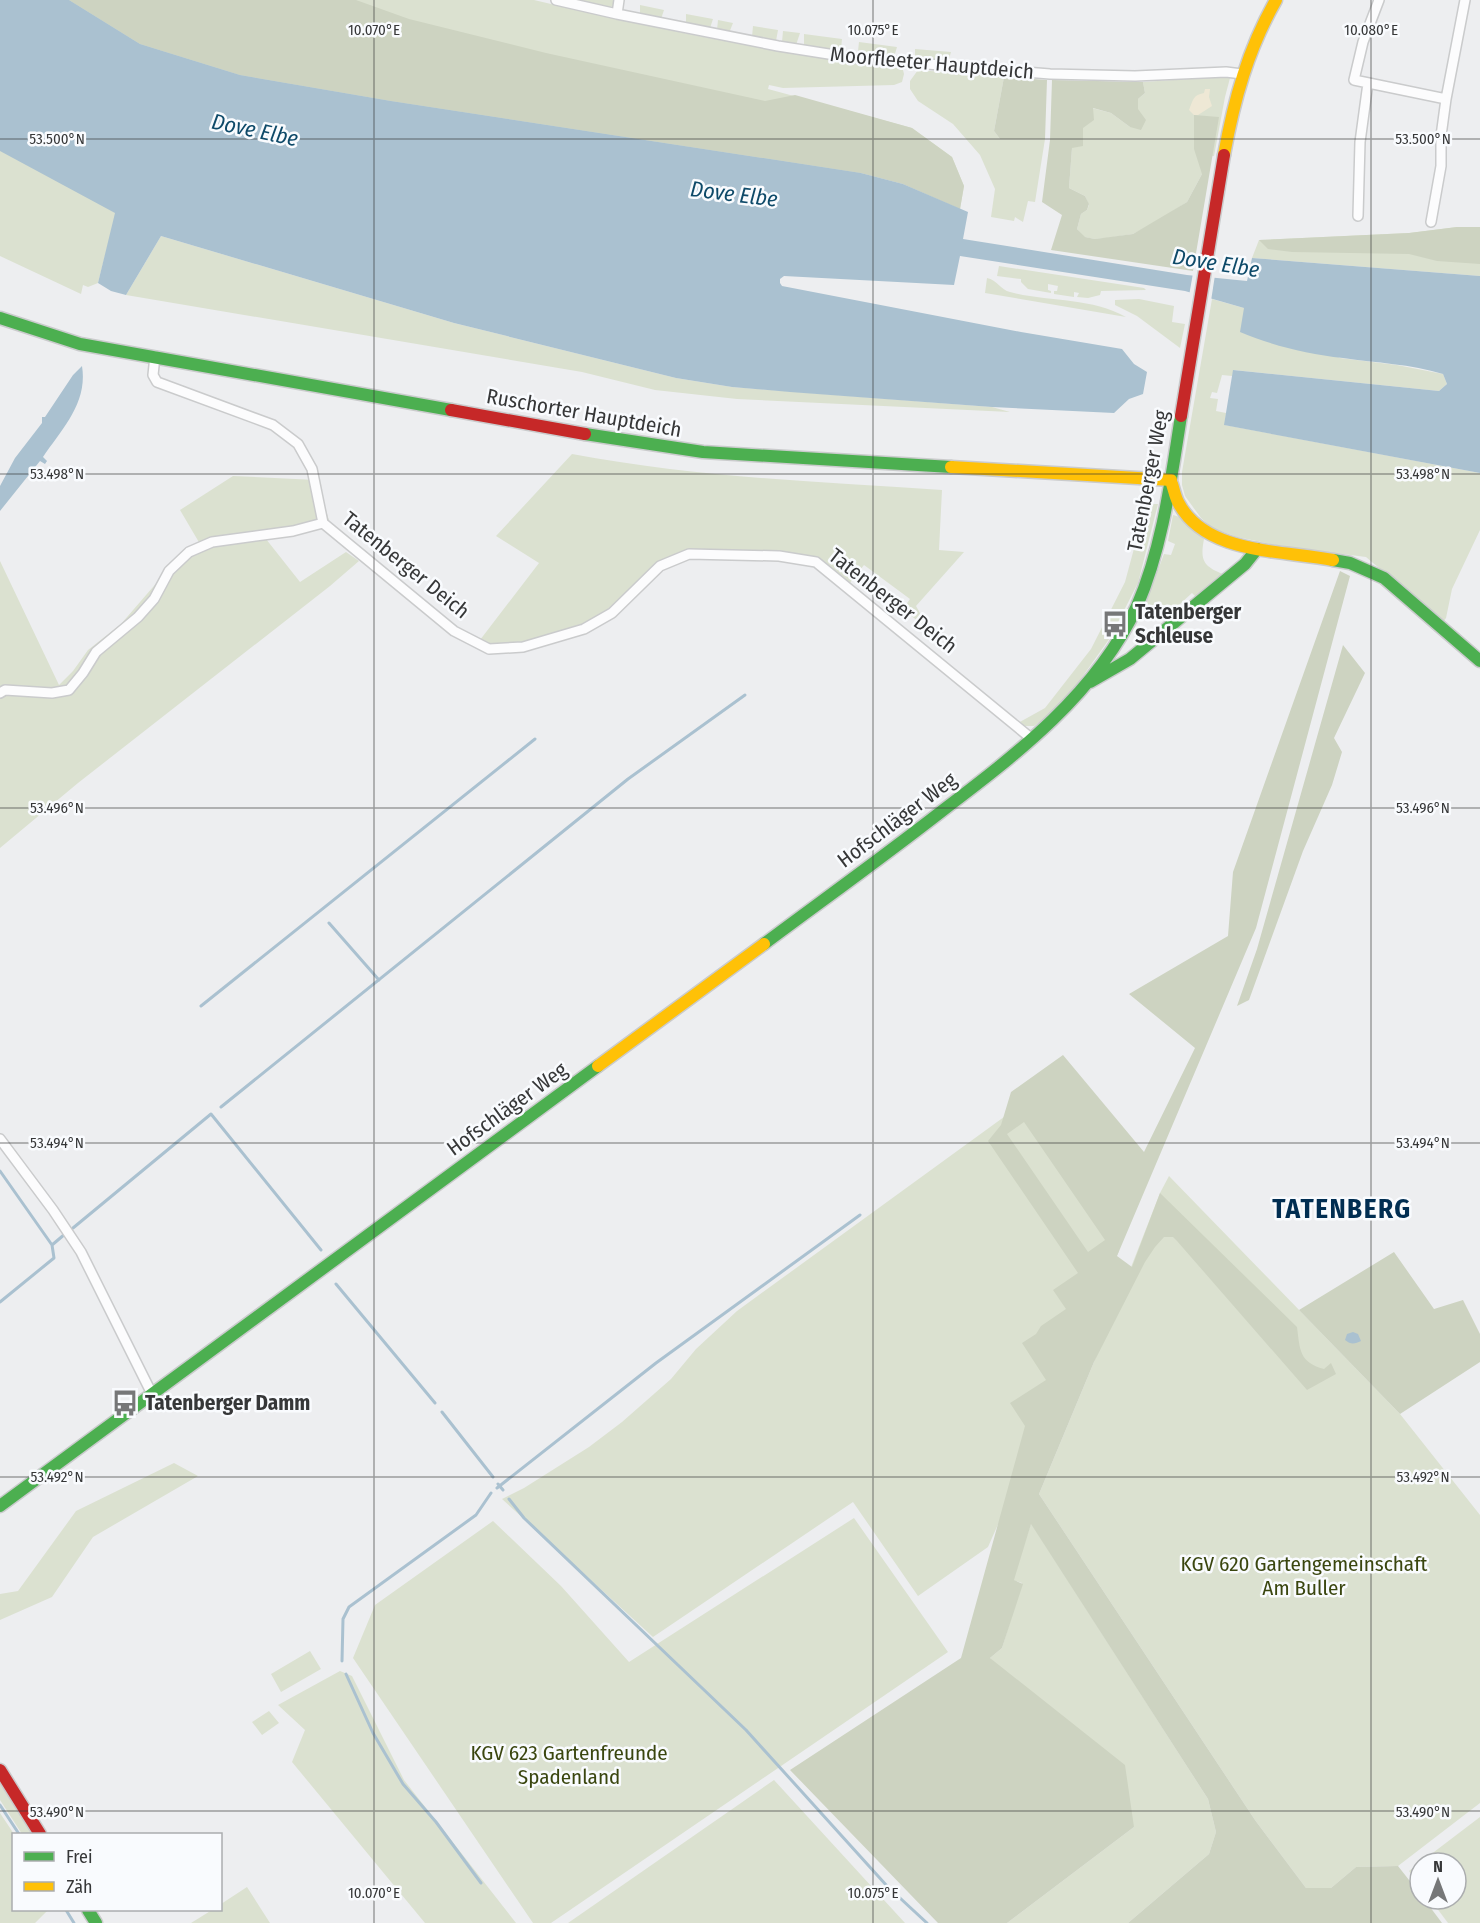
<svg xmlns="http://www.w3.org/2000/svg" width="1480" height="1923" font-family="'Fira Sans Condensed',sans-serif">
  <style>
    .green { fill: #dbe1d0 }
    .forest { fill: #cdd3c1; fill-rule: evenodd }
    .sand { fill: #eee8d5 }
    .water { fill: #aac1d0 }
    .pier { fill: #edeef0 }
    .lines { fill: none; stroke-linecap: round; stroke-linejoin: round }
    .stream { stroke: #aac1d0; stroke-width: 3 }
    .street-casing { stroke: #cacbcc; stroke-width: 12 }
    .fast-casing { stroke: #cacbcc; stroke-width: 15 }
    .slow-casing { stroke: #cacbcc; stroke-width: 15 }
    .jam-casing { stroke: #cacbcc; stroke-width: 15 }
    .street { stroke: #fcfcfd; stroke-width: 9 }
    .fast { stroke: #4caf50; stroke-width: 12 }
    .slow { stroke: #ffc107; stroke-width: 12 }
    .jam { stroke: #c62828; stroke-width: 12 }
    .ticks { fill: none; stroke: #363738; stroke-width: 1.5; stroke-opacity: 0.45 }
    .labels { text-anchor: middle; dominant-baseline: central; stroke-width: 5; stroke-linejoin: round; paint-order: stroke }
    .street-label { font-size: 21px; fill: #363738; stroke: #f9fbfe }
    .poi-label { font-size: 21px; font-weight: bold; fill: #363738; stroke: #f9fbfe; text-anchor: start }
    .park-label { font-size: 21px; fill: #3a460f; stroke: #f9fbfe }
    .water-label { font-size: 22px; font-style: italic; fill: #0e4a69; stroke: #f9fbfe }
    .district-label { font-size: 27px; font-weight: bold; letter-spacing: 1.5px; fill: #012e52; stroke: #f9fbfe }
    .ticks-label { font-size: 15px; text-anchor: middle; fill: #363738; stroke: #f9fbfe; stroke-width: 5; stroke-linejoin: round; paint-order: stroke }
  </style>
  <rect width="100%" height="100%" fill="#edeef0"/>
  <!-- green -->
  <path class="green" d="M 0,0 L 534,0 C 655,29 776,53 899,68 L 903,70 L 904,74 L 902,82 L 894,85 L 783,88 L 769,85 L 768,89 L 912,128 L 952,157 L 964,186 L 960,209 L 903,184 L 861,173 L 102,205 L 116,213 L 98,283 L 88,287 L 83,285 L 81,294 L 0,256 Z
    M 574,0 L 615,0 L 613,6 L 609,8 Z
    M 640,5 L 664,10 L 661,19 L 640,14 Z
    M 686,14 L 713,19 L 710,28 L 686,24 Z
    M 718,20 L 733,23 L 729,33 L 717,30 Z
    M 753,26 L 778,30 L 776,41 L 752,37 Z
    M 783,31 L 800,33 L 796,45 L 782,42 Z
    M 804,34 L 842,39 L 841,49 L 838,51 L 804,46 Z
    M 859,42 L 897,47 L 894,57 L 860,54 L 858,51 Z
    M 915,49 L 951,52 L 948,63 L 915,59 Z
    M 918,70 L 1004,77 L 994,131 L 1000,139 L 1045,139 L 1035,202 L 1028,201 L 1023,222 L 1015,217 L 1014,221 L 991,217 L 995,189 L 980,155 L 953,124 L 918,101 L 910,89 L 910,81 Z
    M 1218,77 L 1230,78 L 1225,97 L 1214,156 L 1206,157 L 1202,174 L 1187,202 L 1154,223 L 1133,234 L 1107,238 L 1095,239 L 1084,237 L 1077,229 L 1081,214 L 1087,210 L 1089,205 L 1085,196 L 1069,188 L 1072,148 L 1092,108 L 1111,113 L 1130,127 L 1138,109 L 1138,99 L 1145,93 L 1143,82 Z
    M 1457,227 L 1480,227 L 1480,276 L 1252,258 L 1259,240 L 1409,233 Z
    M 161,236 L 454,323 L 676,378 L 732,387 L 992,407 L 1010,412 L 737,399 L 655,390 L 582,372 L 126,295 Z
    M 999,266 L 1144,288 L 1146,290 L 1101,291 L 1100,295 L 1088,298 L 1077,297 L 1079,293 L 1074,292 L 1074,297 L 1054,294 L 1054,291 L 1057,291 L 1058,286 L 1048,284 L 1048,290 L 1051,291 L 1051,293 L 1028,289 L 1021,282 L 1021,279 L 997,276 Z
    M 987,278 C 997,280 1001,290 1010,292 C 1048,302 1091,297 1126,317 L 985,293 Z
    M 1139,299 L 1174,306 L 1172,322 L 1185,324 L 1180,348 L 1137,316 L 1115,305 L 1115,300 Z
    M 1212,299 L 1244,308 L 1340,358 L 1397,365 L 1443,374 L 1447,384 L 1439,391 L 1234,370 L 1232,376 L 1222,375 L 1217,393 L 1212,392 L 1210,398 L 1218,399 L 1216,411 L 1226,413 L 1225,425 L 1480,473 L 1480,530 L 1452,589 L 1446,618 L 1443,622 L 1366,557 L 1281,546 L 1237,537 L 1212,528 L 1201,518 L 1185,496 L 1182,485 L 1182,472 Z
    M 572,454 C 694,477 818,482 942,490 L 939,550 L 964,552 L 916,606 L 930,631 L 903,609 L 910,599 L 864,565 L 849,584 L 819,560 L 783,553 L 691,549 L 657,563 L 608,609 L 581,626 L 523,642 L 486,645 L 480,640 L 539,563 L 496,536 Z
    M 233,476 L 316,480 L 329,520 L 266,539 L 300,582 L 346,552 L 359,561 L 330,586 L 78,783 L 0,848 L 0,561 L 59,685 L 73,671 L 88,650 L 121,624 L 185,550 L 200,544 L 180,510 Z
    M 1146,504 L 1158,504 L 1138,583 L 1110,638 L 1075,687 L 1047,717 L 1034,726 L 1025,726 L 1018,723 L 1045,708 L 1091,649 L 1125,582 Z
    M 1173,515 L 1183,518 L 1204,539 C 1200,560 1203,566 1223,574 L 1196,597 L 1192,593 L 1179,605 L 1181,609 L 1174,614 L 1160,606 L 1150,620 L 1140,617 L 1164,554 L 1171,555 L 1175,544 L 1168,541 Z
    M 1019,1106 L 1119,1251 L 988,1547 L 918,1596 L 853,1502 L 653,1637 L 502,1499 L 524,1488 L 589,1447 L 622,1422 L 671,1379 L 696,1349 L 737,1311 Z
    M 1169,1176 L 1400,1414 L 1480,1515 L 1480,1803 L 1398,1866 L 1356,1867 L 1331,1888 L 1306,1888 L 1255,1820 L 1039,1494 L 1094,1362 L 1160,1193 Z
    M 174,1463 L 198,1476 L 93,1537 L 52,1597 L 0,1620 L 0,1594 L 18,1591 L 76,1511 Z
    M 854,1518 L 948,1652 L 551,1923 L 533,1923 L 353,1658 L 375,1605 L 493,1521 L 561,1586 L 629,1662 Z
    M 1031,1523 L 1208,1799 L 1216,1832 L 1209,1854 L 1128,1923 L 1007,1923 L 1134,1827 L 990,1658 L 1002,1648 L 1022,1583 L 1013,1580 Z
    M 310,1651 L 321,1669 L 281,1692 L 271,1674 Z
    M 340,1671 L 352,1676 L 404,1780 L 516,1923 L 425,1923 L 292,1762 L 305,1730 L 278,1705 Z
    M 269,1711 L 279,1723 L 262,1735 L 252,1722 Z
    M 774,1780 L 905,1923 L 568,1923 Z
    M 0,1784 L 32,1834 L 22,1834 L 0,1800 Z
    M 0,1813 L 14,1834 L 14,1910 L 48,1910 L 35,1923 L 0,1923 Z
    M 1480,1817 L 1480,1923 L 1448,1923 L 1430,1899 L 1456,1899 L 1456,1863 L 1420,1863 L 1420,1886 L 1409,1871 Z
    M 247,1887 L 270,1923 L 191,1923 L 212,1910 L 220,1910 L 221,1904 Z"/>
  <!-- forest -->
  <path class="forest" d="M 69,0 L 356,0 L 409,19 L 546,53 L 765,101 L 795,95 L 912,128 L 952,157 L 964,186 L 960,209 L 903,184 L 861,173 L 391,101 L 240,75 L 140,44 Z
    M 1004,77 L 1047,80 L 1045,139 L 1000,139 L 994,131 Z
    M 1052,80 L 1143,82 L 1145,93 L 1138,99 L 1138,109 L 1146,120 L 1141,130 L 1130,127 L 1111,113 L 1093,108 L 1094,120 L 1083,128 L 1083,146 L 1072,148 L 1069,188 L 1085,196 L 1089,204 L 1087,210 L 1081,214 L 1077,229 L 1085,237 L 1095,239 L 1133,234 L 1187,202 L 1202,174 L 1194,149 L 1194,115 L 1219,117 L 1193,271 L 1051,250 L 1062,215 L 1042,202 L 1050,140 Z
    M 1457,227 L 1480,227 L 1480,264 L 1437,261 L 1409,254 L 1292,252 L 1268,249 L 1259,240 L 1409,233 Z
    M 1340,571 L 1350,576 L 1256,928 L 1117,1256 L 1132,1267 L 1160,1193 L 1297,1327 C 1300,1350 1299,1362 1324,1369 L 1331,1363 L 1336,1374 L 1307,1390 L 1177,1241 L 1173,1237 L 1164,1237 L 1155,1247 L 1145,1262 L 1094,1362 L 1039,1494 L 1255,1820 L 1306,1888 L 1331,1888 L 1356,1867 L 1398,1866 L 1420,1894 L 1420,1899 L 1424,1899 L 1442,1923 L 1128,1923 L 1209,1854 L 1216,1832 L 1208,1799 L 1031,1524 L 1014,1580 L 1023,1584 L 1002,1648 L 990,1658 L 1125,1765 L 1134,1827 L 1007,1923 L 938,1923 L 790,1770 L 961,1658 L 1025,1426 L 1010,1403 L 1046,1380 L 1022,1343 L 1036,1334 L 1041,1326 L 1066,1309 L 1053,1290 L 1078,1273 L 988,1141 L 1001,1125 L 1011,1092 L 1063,1055 L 1144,1152 L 1195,1048 L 1129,994 L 1228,936 L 1233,872 ZM 1024,1122 L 1105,1240 L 1088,1252 L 1007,1134 Z
    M 1343,645 L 1365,673 L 1334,738 L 1342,752 L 1332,785 L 1303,851 L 1249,1000 L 1237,1006 L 1257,949 Z
    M 1394,1252 L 1434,1309 L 1463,1300 L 1480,1334 L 1480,1362 L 1400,1414 L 1299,1310 Z"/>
  <!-- sand -->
  <path class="sand" d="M 1205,89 L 1210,89 L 1209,97 L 1212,106 L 1198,115 L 1194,115 L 1189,110 C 1193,100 1193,95 1204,93 Z"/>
  <!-- water -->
  <path class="water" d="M 0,0 L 69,0 L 140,44 L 240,75 L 391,101 L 861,173 L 903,184 L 968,212 L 963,239 L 1187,275 L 1247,281 L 1252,258 L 1480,276 L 1480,473 L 1224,425 L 1233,370 L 1439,391 L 1447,384 L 1443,374 C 1411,364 1376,363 1343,358 C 1307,354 1274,346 1240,332 L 1244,308 L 1185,291 L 960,256 L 954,285 L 784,276 L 780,279 L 780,283 L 782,286 L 1021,332 L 1122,349 L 1134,364 L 1147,372 L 1143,394 L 1129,399 L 1114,413 L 992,407 L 790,392 L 732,387 L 676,378 L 454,323 L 161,236 L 126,295 L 111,291 L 98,283 L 115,213 L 0,151 Z
    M 82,366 C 88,403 62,429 43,457 L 47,461 L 45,464 L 40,461 L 0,511 L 0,486 L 15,458 L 42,423 L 42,417 L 45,417 L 73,375 Z
    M 1353,1332 L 1358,1334 L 1361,1341 C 1355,1344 1351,1345 1345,1340 L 1347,1334 Z"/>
  <!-- pier -->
  <path class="pier" d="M 1193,273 L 1215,275 L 1211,301 L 1189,296 Z"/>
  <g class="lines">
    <!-- stream -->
    <path class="stream" d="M 329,923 L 379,980
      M 201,1006 L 535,739
      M 221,1107 L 628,779 L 745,695
      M 0,1171 L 52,1245
      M 73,1228 L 211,1114 L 321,1250
      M 336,1284 L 435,1403
      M 0,1302 L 54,1258 L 52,1245 L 65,1234
      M 442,1412 L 493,1477
      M 498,1484 L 503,1490
      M 497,1488 L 656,1363 L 860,1215
      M 509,1499 L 524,1518 L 746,1730 L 887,1886 L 927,1923
      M 342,1661 L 343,1619 L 349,1607 L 476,1515 L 491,1493
      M 346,1674 L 373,1733 L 403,1784 L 436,1822 L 481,1883
      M 0,1805 L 19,1834
      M 66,1910 L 74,1923"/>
    <!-- street casing -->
    <g class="street-casing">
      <path id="street" d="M 556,0 L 617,14 L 778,46 L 854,58 L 1050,74 L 1135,76 L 1226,72 L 1242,74
        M 1379,0 L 1363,42 L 1354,80 L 1446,99
        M 617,14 L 619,0
        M 1358,216 L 1360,142 L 1368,83
        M 1431,222 L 1441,166 L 1441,136 L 1446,99 L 1465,0
        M 155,356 L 153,375 L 157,382 L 273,425 L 298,444 L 312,469 L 323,523 L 454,631 L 489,649 L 523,647 L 584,629 L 612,613 L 660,566 L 689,554 L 779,556 L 816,562 L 1032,739
        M 0,693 L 5,690 L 52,693 L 69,690 L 83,673 L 96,652 L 138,617 L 154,599 L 169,571 L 189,552 L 212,542 L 293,531 L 323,523
        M 0,1139 L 53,1210 L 81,1252 L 152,1394"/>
    </g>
    <!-- fast casing -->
    <g class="fast-casing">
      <path id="fast" d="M 0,318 L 80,344 L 451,410
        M 585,434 L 703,452 L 951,467
        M 1333,560 L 1350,563 L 1384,578 L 1480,661
        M 1090,682 L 1130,659 L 1245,564 L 1257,549
        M 764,944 C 823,900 883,857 942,811 C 1017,754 1097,693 1137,606 C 1163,546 1171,479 1181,416
        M 0,1506 L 598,1066
        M 88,1910 L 96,1923"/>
    </g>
    <!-- slow casing -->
    <g class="slow-casing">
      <path id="slow" d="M 1224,155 C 1234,100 1248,49 1276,0
        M 951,467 L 1171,480
        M 1172,484 C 1174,490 1175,496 1178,502 C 1205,555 1284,550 1333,560
        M 598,1066 L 764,944"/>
    </g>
    <!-- jam casing -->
    <g class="jam-casing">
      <path id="jam" d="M 451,410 L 585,434
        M 1181,416 L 1224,155
        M 0,1770 L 40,1834"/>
    </g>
    <!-- street -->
    <use href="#street" class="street"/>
    <!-- fast -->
    <use href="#fast" class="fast"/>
    <!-- slow -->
    <use href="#slow" class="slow"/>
    <!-- jam -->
    <use href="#jam" class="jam"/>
  </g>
  <!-- ticks -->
  <path class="ticks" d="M 374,0 L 374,1923M 873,0 L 873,1923M 1371,0 L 1371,1923M 0,139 L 1480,139M 0,474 L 1480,474M 0,808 L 1480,808M 0,1143 L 1480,1143M 0,1477 L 1480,1477M 0,1811 L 1480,1811"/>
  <!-- icons -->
  <defs>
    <g id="bus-bare" transform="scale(2.07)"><path d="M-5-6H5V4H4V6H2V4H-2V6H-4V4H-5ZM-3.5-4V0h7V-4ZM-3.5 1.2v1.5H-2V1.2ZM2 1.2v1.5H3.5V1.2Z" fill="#767778" stroke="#f9fbfe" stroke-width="2.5" paint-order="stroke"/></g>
  </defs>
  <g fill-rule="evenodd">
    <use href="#bus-bare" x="1115" y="624"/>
    <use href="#bus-bare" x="125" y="1403"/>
  </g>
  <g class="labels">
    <!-- street labels -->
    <g class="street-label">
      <text transform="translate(932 63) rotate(5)">Moorfleeter Hauptdeich</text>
      <text transform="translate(584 413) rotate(10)">Ruschorter Hauptdeich</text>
      <text transform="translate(1148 481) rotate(-79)">Tatenberger Weg</text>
      <text transform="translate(406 565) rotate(39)">Tatenberger Deich</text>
      <text transform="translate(893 601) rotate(38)">Tatenberger Deich</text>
      <text transform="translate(897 820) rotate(-37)">Hofschläger Weg</text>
      <text transform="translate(507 1109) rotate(-36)">Hofschläger Weg</text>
    </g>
    <!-- poi labels -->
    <g class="poi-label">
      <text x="1135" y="612">Tatenberger<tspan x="1135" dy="24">Schleuse</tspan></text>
      <text x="145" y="1403">Tatenberger Damm</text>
    </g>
    <!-- park labels -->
    <g class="park-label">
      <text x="1304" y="1564">KGV 620 Gartengemeinschaft<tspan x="1304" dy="24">Am Buller</tspan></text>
      <text x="569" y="1753">KGV 623 Gartenfreunde<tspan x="569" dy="24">Spadenland</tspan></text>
    </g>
    <!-- water labels -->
    <g class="water-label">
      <text transform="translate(255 130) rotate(12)">Dove Elbe</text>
      <text transform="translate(734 194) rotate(7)">Dove Elbe</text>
      <text transform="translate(1216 263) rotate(9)">Dove Elbe</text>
    </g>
    <!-- district labels -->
    <g class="district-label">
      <text x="1342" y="1209">TATENBERG</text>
    </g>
  </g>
  <g class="ticks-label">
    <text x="374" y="35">10.070°E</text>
    <text x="873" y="35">10.075°E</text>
    <text x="1371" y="35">10.080°E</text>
    <text x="57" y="144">53.500°N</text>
    <text x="1423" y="144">53.500°N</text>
    <text x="57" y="479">53.498°N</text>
    <text x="1423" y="479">53.498°N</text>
    <text x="57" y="813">53.496°N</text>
    <text x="1423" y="813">53.496°N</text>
    <text x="57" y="1148">53.494°N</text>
    <text x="1423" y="1148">53.494°N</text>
    <text x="57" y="1482">53.492°N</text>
    <text x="1423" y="1482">53.492°N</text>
    <text x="57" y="1817">53.490°N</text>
    <text x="1423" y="1817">53.490°N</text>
    <text x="374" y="1898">10.070°E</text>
    <text x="873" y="1898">10.075°E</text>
  </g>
  <!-- legend -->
  <rect x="12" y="1833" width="210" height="78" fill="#f9fbfe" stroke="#abadaf" stroke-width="1.5"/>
  <rect x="24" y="1852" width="30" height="9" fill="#4caf50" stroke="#abadaf" stroke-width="1.5"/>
  <text x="66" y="1863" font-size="18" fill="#363738">Frei</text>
  <rect x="24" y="1882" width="30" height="9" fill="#ffc107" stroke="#abadaf" stroke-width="1.5"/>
  <text x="66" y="1893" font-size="18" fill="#363738">Zäh</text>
  <!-- north arrow -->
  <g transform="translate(1438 1881)"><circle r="28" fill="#f9fbfe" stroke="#abadaf" stroke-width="1.5"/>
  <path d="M0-4.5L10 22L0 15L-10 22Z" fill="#767778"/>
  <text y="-9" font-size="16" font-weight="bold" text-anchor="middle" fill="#363738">N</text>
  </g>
</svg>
